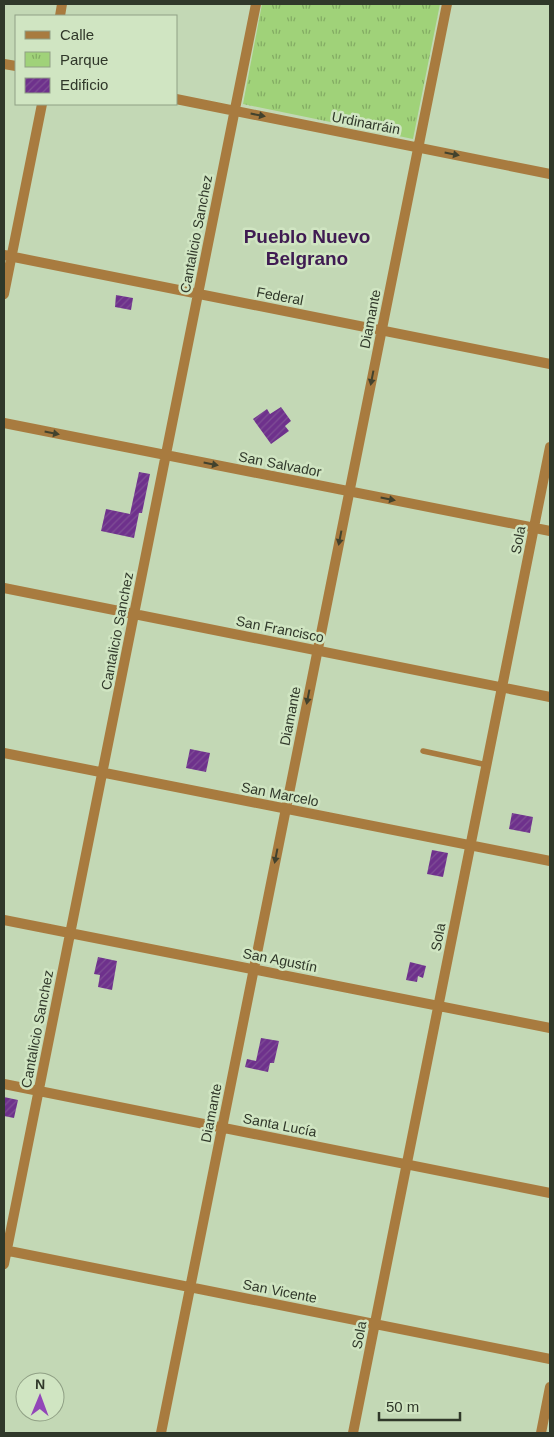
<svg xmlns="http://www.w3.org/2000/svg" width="554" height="1437" font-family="Helvetica,sans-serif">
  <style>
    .park { fill: url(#park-tufts) }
    .building { fill: url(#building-hatch) }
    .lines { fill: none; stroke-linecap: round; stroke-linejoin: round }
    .service { stroke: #a87b3f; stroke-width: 5.5 }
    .minor { stroke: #a87b3f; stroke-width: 10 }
    .oneway { fill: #42422d }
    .labels { text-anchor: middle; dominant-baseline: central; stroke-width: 5; stroke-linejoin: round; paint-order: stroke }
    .street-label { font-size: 14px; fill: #30382a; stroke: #d0e5c2 }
    .district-label { font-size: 19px; font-weight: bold; fill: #3f1b52; stroke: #d0e5c2 }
  </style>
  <defs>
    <pattern id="park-tufts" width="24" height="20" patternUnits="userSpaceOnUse" patternTransform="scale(1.25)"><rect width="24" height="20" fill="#a0d279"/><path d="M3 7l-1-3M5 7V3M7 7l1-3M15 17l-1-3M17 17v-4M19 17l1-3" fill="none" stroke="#83ab63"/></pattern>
    <pattern id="building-hatch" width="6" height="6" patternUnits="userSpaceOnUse" patternTransform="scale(1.25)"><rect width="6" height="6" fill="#6e318c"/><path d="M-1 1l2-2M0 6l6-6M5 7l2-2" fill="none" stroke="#7f4e96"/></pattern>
  </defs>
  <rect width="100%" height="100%" fill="#c3d8b5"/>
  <!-- park -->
  <path class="park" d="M 262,4 L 440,4 L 413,139 L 243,104 Z"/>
  <!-- building -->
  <path class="building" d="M 116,295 L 133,298 L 131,310 L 115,307 Z
    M 281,407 L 291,421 L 285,426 L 289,431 L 271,444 L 253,419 L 267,409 L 270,414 Z
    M 139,472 L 150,474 L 142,513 L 139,513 L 134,538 L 101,531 L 106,509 L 130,514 Z
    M 190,749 L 210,753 L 206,772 L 186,768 Z
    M 512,813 L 533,817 L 530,833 L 509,829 Z
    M 432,850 L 448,853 L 443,877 L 427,874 Z
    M 98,957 L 117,961 L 112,990 L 98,987 L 100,975 L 94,974 Z
    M 410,962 L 426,966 L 423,978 L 418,976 L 417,982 L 406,980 Z
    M 261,1038 L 279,1041 L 274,1063 L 270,1063 L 268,1072 L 245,1067 L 247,1059 L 256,1061 Z
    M 4,1097 L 18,1100 L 14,1118 L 4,1116 Z"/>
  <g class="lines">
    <!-- service -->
    <path class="service" d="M 423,751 L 487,765"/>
    <!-- minor -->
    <path class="minor" d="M 60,16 L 62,4
      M 4,64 L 16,66
      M 176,99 L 550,174
      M 4,255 L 550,364
      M 4,294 L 42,104
      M 4,423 L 550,531
      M 4,588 L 550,697
      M 4,753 L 550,861
      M 4,920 L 550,1028
      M 4,1084 L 550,1193
      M 4,1250 L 550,1359
      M 4,1264 L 256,4
      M 161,1433 L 447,4
      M 353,1433 L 550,447
      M 541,1433 L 550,1387"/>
  </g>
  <!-- one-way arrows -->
  <defs><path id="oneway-solid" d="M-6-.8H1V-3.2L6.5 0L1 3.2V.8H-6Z" transform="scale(1.25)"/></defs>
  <g class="oneway">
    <use href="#oneway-solid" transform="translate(258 115) rotate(11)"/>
    <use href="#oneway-solid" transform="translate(452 154) rotate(11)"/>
    <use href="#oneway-solid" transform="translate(372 378) rotate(101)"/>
    <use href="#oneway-solid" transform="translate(52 433) rotate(11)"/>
    <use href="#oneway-solid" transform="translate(211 464) rotate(11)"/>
    <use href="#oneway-solid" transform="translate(388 499) rotate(11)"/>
    <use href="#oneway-solid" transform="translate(340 538) rotate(101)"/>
    <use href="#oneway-solid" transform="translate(308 697) rotate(101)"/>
    <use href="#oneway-solid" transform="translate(276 856) rotate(101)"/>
  </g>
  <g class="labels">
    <!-- street labels -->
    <g class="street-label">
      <text transform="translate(366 123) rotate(11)">Urdinarráin</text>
      <text transform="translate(196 234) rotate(-79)">Cantalicio Sanchez</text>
      <text transform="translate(280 296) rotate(11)">Federal</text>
      <text transform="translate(370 319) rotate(-79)">Diamante</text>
      <text transform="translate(280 464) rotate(11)">San Salvador</text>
      <text transform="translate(518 540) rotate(-79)">Sola</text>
      <text transform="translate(280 629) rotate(11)">San Francisco</text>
      <text transform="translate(117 631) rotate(-79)">Cantalicio Sanchez</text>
      <text transform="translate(290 716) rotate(-79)">Diamante</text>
      <text transform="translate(280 794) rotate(11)">San Marcelo</text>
      <text transform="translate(438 937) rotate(-79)">Sola</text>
      <text transform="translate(280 960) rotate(11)">San Agustín</text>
      <text transform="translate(37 1029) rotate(-79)">Cantalicio Sanchez</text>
      <text transform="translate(211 1113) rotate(-79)">Diamante</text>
      <text transform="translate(280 1125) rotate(11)">Santa Lucía</text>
      <text transform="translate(280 1291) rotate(11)">San Vicente</text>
      <text transform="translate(359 1335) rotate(-79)">Sola</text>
    </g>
    <!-- district labels -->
    <g class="district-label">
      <text x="307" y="236">Pueblo Nuevo<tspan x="307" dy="22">Belgrano</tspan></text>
    </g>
  </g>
  <!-- border -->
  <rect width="554" height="1437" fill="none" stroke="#30382a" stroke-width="10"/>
  <!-- legend -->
  <rect x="15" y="15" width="162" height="90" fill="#d0e5c2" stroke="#90a085"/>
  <rect x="25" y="31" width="25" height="8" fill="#a87b3f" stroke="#90a085"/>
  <text x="60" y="40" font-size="15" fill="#30382a">Calle</text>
  <rect x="25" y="52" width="25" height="15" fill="url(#park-tufts)" stroke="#90a085"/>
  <text x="60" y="65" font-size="15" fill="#30382a">Parque</text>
  <rect x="25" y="78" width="25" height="15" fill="url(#building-hatch)" stroke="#90a085"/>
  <text x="60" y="90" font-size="15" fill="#30382a">Edificio</text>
  <!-- north arrow -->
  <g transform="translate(40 1397) rotate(1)"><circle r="24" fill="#d0e5c2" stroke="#90a085"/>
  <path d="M0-4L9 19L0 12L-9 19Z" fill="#9246b8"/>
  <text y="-8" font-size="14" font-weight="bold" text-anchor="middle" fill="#30382a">N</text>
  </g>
  <!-- scale -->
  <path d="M379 1412v8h81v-8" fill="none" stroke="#30382a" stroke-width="2.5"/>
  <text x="386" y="1412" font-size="15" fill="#30382a" stroke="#d0e5c2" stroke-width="4" paint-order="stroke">50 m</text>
</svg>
